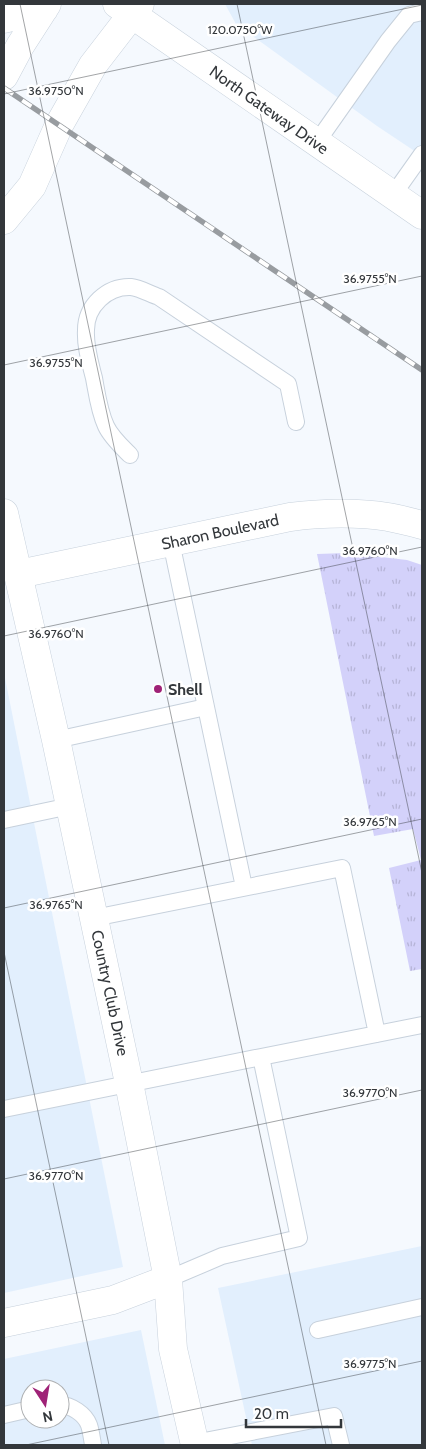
<svg xmlns="http://www.w3.org/2000/svg" width="426" height="1449" font-family="Cabin,sans-serif">
  <style>
    .built { fill: #e2effd; fill-rule: evenodd }
    .grass { fill: url(#grass-tufts) }
    .lines { fill: none; stroke-linecap: round; stroke-linejoin: round }
    .lane-casing { stroke: #c7d1dc; stroke-width: 18 }
    .street-casing { stroke: #c7d1dc; stroke-width: 29 }
    .secondary-casing { stroke: #c7d1dc; stroke-width: 29 }
    .lane { stroke: #fff; stroke-width: 16 }
    .street { stroke: #fff; stroke-width: 28 }
    .secondary { stroke: #fff; stroke-width: 28 }
    .rail-casing { stroke: #989ca0; stroke-width: 5.5 }
    .rail { stroke: #fff; stroke-width: 4; stroke-dasharray: 11; stroke-linecap: butt }
    .ticks { fill: none; stroke: #33373b; stroke-width: 1; stroke-opacity: 0.45 }
    .poi-dot { fill: #9f2277; stroke: #fff; stroke-width: 2 }
    .labels { text-anchor: middle; dominant-baseline: central; stroke-width: 5; stroke-linejoin: round; paint-order: stroke }
    .street-label { font-size: 16px; fill: #33373b; stroke: #fff }
    .poi-label { font-size: 16px; font-weight: bold; fill: #33373b; stroke: #fff; text-anchor: start }
    .ticks-label { font-size: 12px; text-anchor: middle; fill: #33373b; stroke: #fff; stroke-width: 5; stroke-linejoin: round; paint-order: stroke }
  </style>
  <defs>
    <pattern id="grass-tufts" width="24" height="20" patternUnits="userSpaceOnUse" patternTransform="scale(1.25)"><rect width="24" height="20" fill="#d3d1fa"/><path d="M3 7l-1-3M5 7V3M7 7l1-3M15 17l-1-3M17 17v-4M19 17l1-3" fill="none" stroke="#b6b4d7"/></pattern>
  </defs>
  <rect width="100%" height="100%" fill="#f5f9fe"/>
  <!-- built -->
  <path class="built" d="M 225,4 L 422,4 L 422,156 L 377,126 L 236,24 Z
    M 4,673 L 123,1267 L 4,1293 Z
    M 422,1246 L 422,1445 L 252,1445 L 218,1288 Z
    M 141,1330 L 165,1445 L 4,1445 L 4,1359 ZM 30,1389 L 60,1389 L 60,1419 L 30,1419 Z"/>
  <!-- grass -->
  <path class="grass" d="M 346,553 L 407,560 L 422,565 L 422,969 L 410,971 L 389,868 L 421,860 L 413,829 L 374,836 L 317,554 Z"/>
  <g class="lines">
    <!-- lane casing -->
    <g class="lane-casing">
      <path id="lane" d="M 317,142 L 388,41 L 409,15 L 422,12
        M 393,195 L 422,154
        M 130,455 C 122,447 111,437 106,426 C 99,411 97,394 94,378 C 90,362 85,346 86,330 C 86,306 107,286 131,287 C 140,288 150,294 159,297 L 288,384 L 296,422
        M 171,542 L 206,707
        M 56,740 L 206,707 L 244,887
        M 4,820 L 70,806
        M 94,918 L 342,868 L 377,1034
        M 261,1057 L 422,1025
        M 4,1109 L 261,1057 L 299,1238 L 222,1256 L 168,1279
        M 318,1330 L 422,1307
        M 60,1405 C 71,1405 85,1414 89,1425 C 91,1431 92,1439 93,1445
        M 4,1415 L 30,1409
        M 194,1443 L 334,1416 L 341,1445"/>
    </g>
    <!-- street casing -->
    <g class="street-casing">
      <path id="street" d="M 19,574 L 290,517 C 322,513 356,512 388,517 C 399,519 411,522 422,525"/>
    </g>
    <!-- secondary casing -->
    <g class="secondary-casing">
      <path id="secondary" d="M 117,4 L 422,215
        M 4,19 L 44,9
        M 4,76 L 20,46 L 47,4
        M 4,220 L 32,186 L 59,125 L 93,65 L 140,4
        M 4,513 L 56,740 L 129,1083 L 168,1279 L 173,1349 L 195,1445
        M 4,1323 L 113,1300 L 168,1279"/>
    </g>
    <!-- lane -->
    <use href="#lane" class="lane"/>
    <!-- street -->
    <use href="#street" class="street"/>
    <!-- secondary -->
    <use href="#secondary" class="secondary"/>
    <!-- rail casing -->
    <g class="rail-casing">
      <path id="rail" d="M 4,88 L 422,370"/>
    </g>
    <!-- rail -->
    <use href="#rail" class="rail"/>
  </g>
  <!-- ticks -->
  <path class="ticks" d="M 20,4 L 326,1445M 237,4 L 422,873M 4,94 L 422,5M 4,365 L 422,276M 4,636 L 422,547M 4,908 L 422,819M 4,952 L 109,1445M 4,1179 L 422,1090M 26,1445 L 422,1361"/>
  <!-- markers -->
  <circle class="poi-dot" cx="158" cy="689" r="5"/>
  <g class="labels">
    <!-- street labels -->
    <g class="street-label">
      <text transform="translate(269 110) rotate(35)">North Gateway Drive</text>
      <text transform="translate(220 532) rotate(-12)">Sharon Boulevard</text>
      <text transform="translate(110 993) rotate(78)">Country Club Drive</text>
    </g>
    <!-- poi labels -->
    <g class="poi-label">
      <text x="168" y="689">Shell</text>
    </g>
  </g>
  <g class="ticks-label">
    <text x="240" y="34">120.0750°W</text>
    <text x="56" y="95">36.9750°N</text>
    <text x="370" y="283">36.9755°N</text>
    <text x="56" y="367">36.9755°N</text>
    <text x="370" y="555">36.9760°N</text>
    <text x="56" y="638">36.9760°N</text>
    <text x="370" y="826">36.9765°N</text>
    <text x="56" y="909">36.9765°N</text>
    <text x="370" y="1097">36.9770°N</text>
    <text x="56" y="1180">36.9770°N</text>
    <text x="370" y="1368">36.9775°N</text>
  </g>
  <!-- border -->
  <rect width="426" height="1449" fill="none" stroke="#33373b" stroke-width="10"/>
  <!-- north arrow -->
  <g transform="translate(45 1404) rotate(168)"><circle r="24" fill="#ffffff" stroke="#adafb1"/>
  <path d="M0-4L9 19L0 12L-9 19Z" fill="#9f2277"/>
  <text y="-8" font-size="14" font-weight="bold" text-anchor="middle" fill="#33373b">N</text>
  </g>
  <!-- scale -->
  <path d="M246 1419v8h95v-8" fill="none" stroke="#33373b" stroke-width="2.5"/>
  <text x="254" y="1419" font-size="15" fill="#33373b" stroke="#ffffff" stroke-width="4" paint-order="stroke">20 m</text>
</svg>
